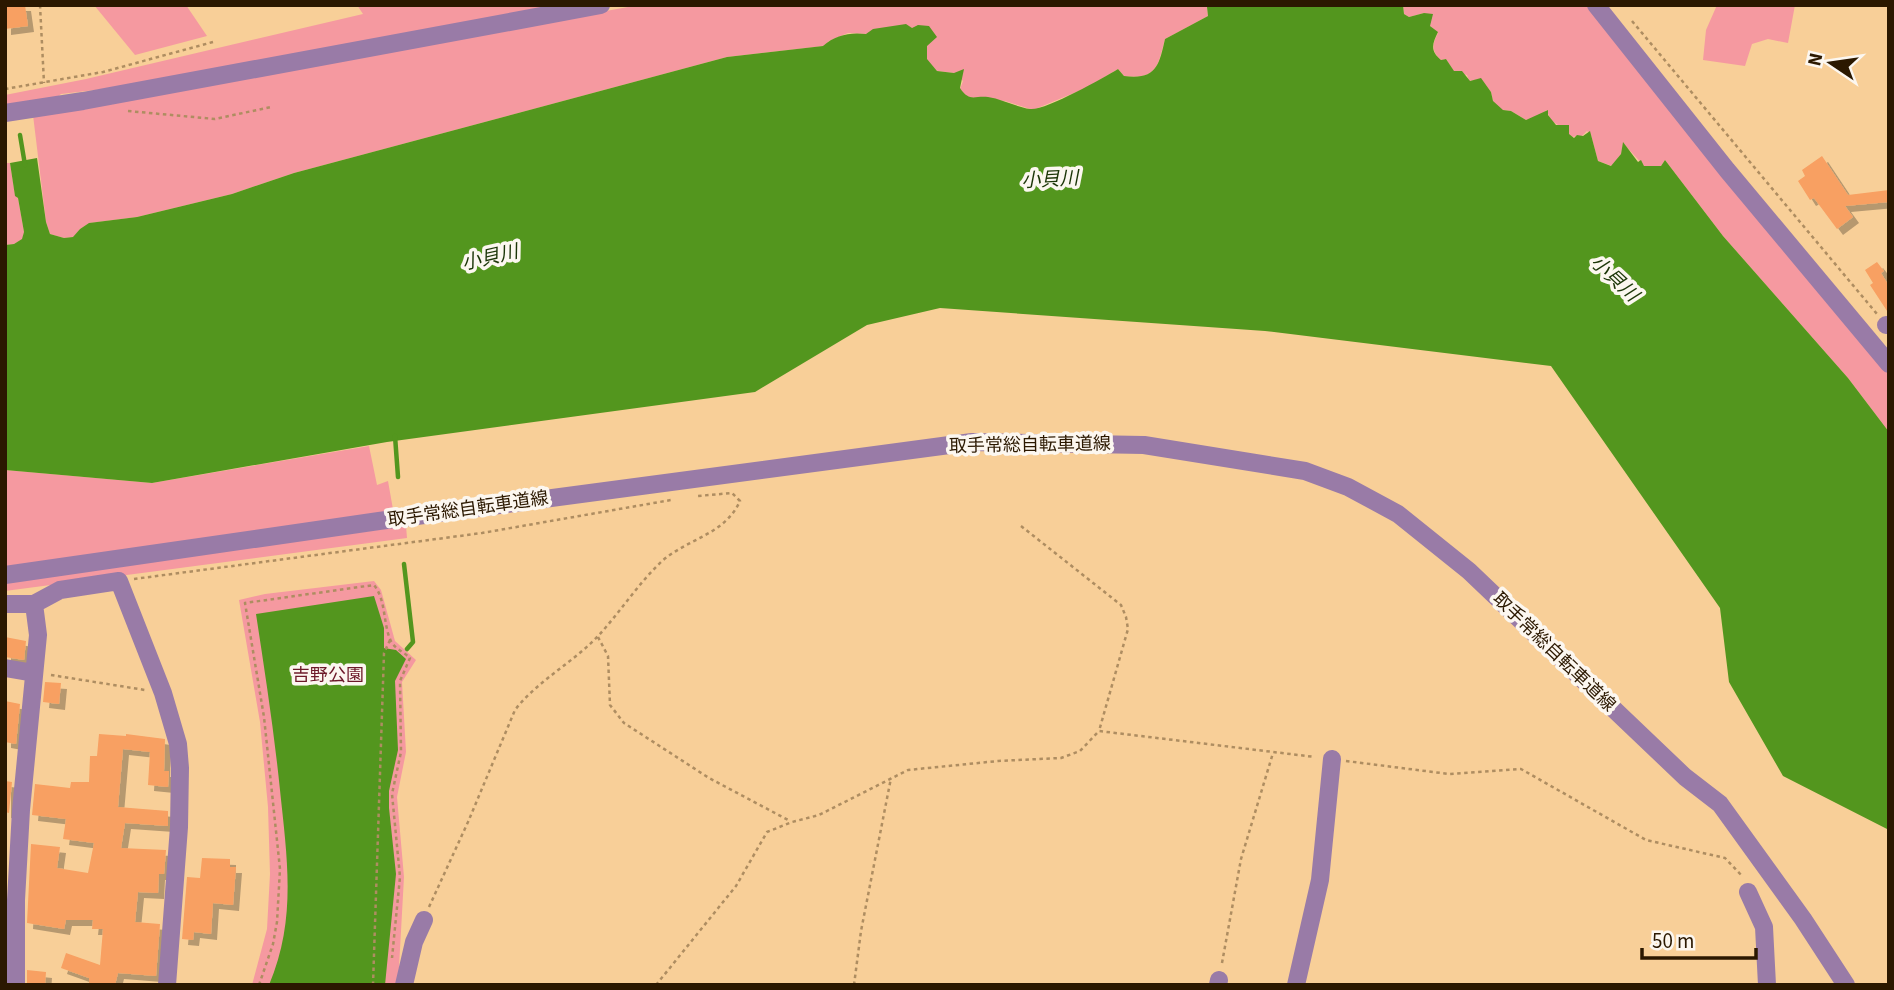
<svg xmlns="http://www.w3.org/2000/svg" width="1894" height="990" font-family="'Source Sans 3','Noto Sans JP',sans-serif">
  <style>
    .green { fill: #f599a0 }
    .water { fill: #53961e }
    .lines { fill: none; stroke-linecap: round; stroke-linejoin: round }
    .stream { stroke: #53961e; stroke-width: 4.5 }
    .building { fill: #f8a062; filter: url(#shadow) }
    .path { stroke: #ae8d61; stroke-width: 2.5; stroke-dasharray: 3.5 3.5; stroke-linecap: butt }
    .minor { stroke: #997ba7; stroke-width: 18 }
    .labels { text-anchor: middle; dominant-baseline: central; stroke-width: 7; stroke-linejoin: round; paint-order: stroke }
    .street-label { font-size: 18px; fill: #2b1800; stroke: #fcf7f0 }
    .park-label { font-size: 18px; fill: #6c1828; stroke: #fcf7f0 }
    .water-label { font-size: 19px; font-style: italic; fill: #1b3507; stroke: #fcf7f0 }
  </style>
  <defs>
    <filter id="shadow"><feDropShadow dx="6" dy="6" stdDeviation="0" flood-color="#0004"/></filter>
  </defs>
  <rect width="100%" height="100%" fill="#f8cf98"/>
  <!-- green -->
  <path class="green" d="M 94,5 L 186,5 L 207,36 L 135,55 Z
    M 357,5 L 567,5 L 104,89 L 61,94 L 53,101 L 5,108 L 5,95 L 86,79 L 363,14 Z
    M 639,5 L 1204,5 L 1207,7 L 1208,16 L 1165,39 C 1158,66 1157,80 1124,76 L 1118,69 L 1086,88 L 1033,110 L 1005,101 L 976,99 L 965,96 L 960,89 L 963,81 L 954,73 L 937,71 L 926,59 L 927,46 L 912,29 L 866,34 L 848,33 L 829,41 L 824,46 L 727,57 L 294,173 L 232,194 L 137,217 L 90,223 L 80,229 L 74,237 L 64,238 L 50,234 L 46,222 L 33,115 Z
    M 1403,5 L 1588,5 L 1823,290 L 1889,374 L 1889,432 L 1848,378 L 1723,236 L 1665,160 L 1661,166 L 1644,166 L 1623,143 L 1621,154 L 1612,166 L 1598,161 L 1591,135 L 1587,131 L 1582,136 L 1570,137 L 1562,126 C 1554,125 1549,119 1547,110 L 1537,117 L 1526,120 L 1511,111 L 1502,110 L 1493,102 L 1491,92 L 1481,79 L 1469,81 L 1467,75 L 1454,72 L 1446,59 L 1441,60 C 1431,51 1432,44 1438,33 L 1430,26 L 1430,19 L 1424,13 L 1409,17 L 1404,14 Z
    M 1717,5 L 1795,5 L 1788,43 L 1768,39 L 1752,44 L 1745,66 L 1703,60 L 1706,30 Z
    M 5,163 L 10,163 L 15,195 L 18,198 L 24,232 L 23,239 L 14,244 L 5,245 Z
    M 369,446 L 377,485 L 388,481 L 394,515 L 5,572 L 5,470 L 152,483 Z
    M 406,526 L 407,538 L 5,591 L 5,581 Z
    M 374,581 L 381,590 L 395,641 L 416,660 L 402,682 L 406,752 L 397,797 L 404,877 L 398,985 L 252,985 L 267,929 L 270,874 L 268,807 L 260,722 L 239,600 L 265,594 Z"/>
  <!-- water -->
  <path class="water" d="M 1204,5 L 1403,5 L 1404,14 L 1409,17 L 1424,13 L 1433,14 L 1430,26 L 1438,32 C 1432,44 1430,51 1441,60 L 1446,59 L 1454,71 L 1462,71 L 1470,81 L 1481,78 L 1491,92 L 1493,101 L 1503,110 L 1511,111 L 1526,120 L 1548,110 L 1548,115 L 1556,125 L 1569,125 L 1569,134 L 1574,138 L 1577,135 L 1583,136 L 1590,131 L 1598,161 L 1611,166 L 1621,154 L 1623,142 L 1638,162 L 1641,160 L 1644,166 L 1661,166 L 1665,160 L 1723,236 L 1848,378 L 1889,432 L 1889,830 L 1783,776 L 1729,682 L 1720,608 L 1551,366 L 1265,331 L 940,308 L 867,325 L 755,392 L 387,442 L 152,483 L 5,470 L 5,245 L 14,244 L 22,239 L 24,232 L 18,198 L 15,196 L 10,163 L 37,158 L 46,222 L 50,234 L 64,238 L 73,237 L 80,229 L 89,223 L 137,217 L 232,194 L 294,173 L 727,57 L 823,46 C 835,35 850,32 866,34 L 873,29 L 906,24 L 912,28 L 918,25 L 929,26 L 937,37 L 927,46 L 927,59 L 937,71 L 954,73 L 964,69 L 960,88 C 970,103 975,95 988,97 C 1002,99 1016,107 1030,109 C 1045,111 1103,78 1118,69 L 1124,76 C 1156,80 1159,66 1165,39 L 1208,16 L 1207,7 Z
    M 374,596 L 384,628 L 384,648 L 396,650 L 406,659 L 395,681 L 398,750 L 389,791 L 389,808 L 396,874 L 385,985 L 269,985 C 297,919 287,858 280,790 C 274,731 265,673 256,614 Z"/>
  <g class="lines">
    <!-- stream -->
    <path class="stream" d="M 20,135 L 25,165
      M 395,436 L 398,477
      M 404,564 L 413,642 L 407,649"/>
  </g>
  <!-- building -->
  <path class="building" d="M 5,5 L 25,5 L 28,26 L 5,29 Z
    M 1822,156 L 1848,195 L 1889,190 L 1889,202 L 1845,206 L 1853,217 L 1837,229 L 1814,198 L 1810,200 L 1798,181 L 1805,176 L 1802,170 Z
    M 1877,262 L 1884,271 L 1881,273 L 1889,286 L 1889,314 L 1870,285 L 1873,283 L 1865,270 Z
    M 5,637 L 26,641 L 24,660 L 5,657 Z
    M 45,682 L 61,683 L 59,704 L 43,702 Z
    M 5,701 L 20,704 L 16,744 L 5,742 Z
    M 99,734 L 126,736 L 126,734 L 165,739 L 164,771 L 169,771 L 168,787 L 148,785 L 150,752 L 123,749 L 118,807 L 168,811 L 168,826 L 125,823 L 121,848 L 166,850 L 164,874 L 159,874 L 158,893 L 138,892 L 135,922 L 160,924 L 156,976 L 118,973 L 115,985 L 89,985 L 89,978 L 61,968 L 66,953 L 100,965 L 103,929 L 92,929 L 93,920 L 66,920 L 64,929 L 27,923 L 31,844 L 60,847 L 57,868 L 88,873 L 94,843 L 63,839 L 66,819 L 32,815 L 35,784 L 70,788 L 71,782 L 89,782 L 90,756 L 97,756 Z
    M 5,781 L 12,782 L 9,813 L 5,812 Z
    M 202,858 L 230,859 L 230,867 L 236,867 L 233,905 L 213,903 L 211,934 L 194,932 L 193,940 L 182,939 L 187,877 L 200,878 Z
    M 27,970 L 46,972 L 45,985 L 27,985 Z"/>
  <g class="lines">
    <!-- path -->
    <path class="path" d="M 40,5 L 44,83
      M 1632,21 L 1877,314
      M 5,89 L 103,72 L 213,42
      M 128,111 L 215,119 L 271,107
      M 1021,526 L 1121,605 L 1126,617 L 1128,629 L 1099,731
      M 134,579 L 482,533 L 671,500
      M 598,637 L 608,656 L 610,705 L 624,723 L 709,778 L 790,821
      M 51,675 L 145,690
      M 1346,761 L 1449,774 L 1521,769 L 1646,840 L 1725,858 L 1743,877
      M 429,907 L 468,822 L 515,710 C 538,680 573,663 599,635 C 620,612 638,584 661,562 C 686,539 725,535 740,501 L 732,493 L 698,496
      M 1222,963 L 1241,859 L 1273,753
      M 259,985 L 273,944 L 277,922 L 280,869 L 264,717 L 245,603 L 374,585 C 386,600 383,622 390,639 C 393,648 404,652 410,658 L 400,681 L 401,752 L 392,794 L 400,877 L 392,958
      M 373,985 L 384,653 L 390,640
      M 656,985 L 736,886 L 767,832 L 792,822 L 819,815 L 908,770 L 998,761 L 1061,758 L 1080,751 L 1099,731 L 1315,757
      M 854,985 L 861,931 L 891,778"/>
    <!-- minor -->
    <path class="minor" d="M 1596,5 L 1727,170 L 1889,364
      M 5,113 L 83,101 L 601,5
      M 1886,325 L 1889,325
      M 5,575 L 379,521 L 972,442 L 1144,445 L 1305,471 L 1348,487 L 1398,514 L 1469,571 L 1685,777 L 1720,804 L 1803,919 L 1846,985
      M 5,604 L 34,604 L 60,590 L 119,581 L 163,693 L 178,744 L 180,768 L 179,827 L 167,985
      M 5,668 L 34,673
      M 1748,892 L 1764,927 L 1767,985
      M 16,985 L 16,900 L 21,810 L 38,635 L 34,604
      M 404,985 L 414,942 L 424,920
      M 1218,985 L 1219,980
      M 1296,985 L 1320,880 L 1332,759"/>
  </g>
  <g class="labels">
    <!-- street labels -->
    <g class="street-label">
      <text transform="translate(1030 445) rotate(-1)">取手常総自転車道線</text>
      <text transform="translate(468 509) rotate(-8)">取手常総自転車道線</text>
      <text transform="translate(1554 652) rotate(44)">取手常総自転車道線</text>
    </g>
    <!-- park labels -->
    <g class="park-label">
      <text x="328" y="675">吉野公園</text>
    </g>
    <!-- water labels -->
    <g class="water-label">
      <text transform="translate(1050 180) rotate(-3)">小貝川</text>
      <text transform="translate(490 258) rotate(-13)">小貝川</text>
      <text transform="translate(1614 279) rotate(43)">小貝川</text>
    </g>
  </g>
  <!-- border -->
  <rect width="1894" height="990" fill="none" stroke="#2b1800" stroke-width="14"/>
  <!-- north arrow -->
  <g transform="translate(1831 63) rotate(283)" stroke="#fcf7f0" stroke-width="5" paint-order="stroke">
  <path d="M0-5L12 26L0 18L-12 26Z" fill="#2b1800"/>
  <text y="-10" font-size="19" font-weight="bold" text-anchor="middle" fill="#2b1800">N</text>
  </g>
  <!-- scale -->
  <path d="M1642 948v10h114v-10" fill="none" stroke="#2b1800" stroke-width="3.5"/>
  <text x="1652" y="948" font-size="21" fill="#2b1800" stroke="#fcf7f0" stroke-width="5" paint-order="stroke">50 m</text>
</svg>
